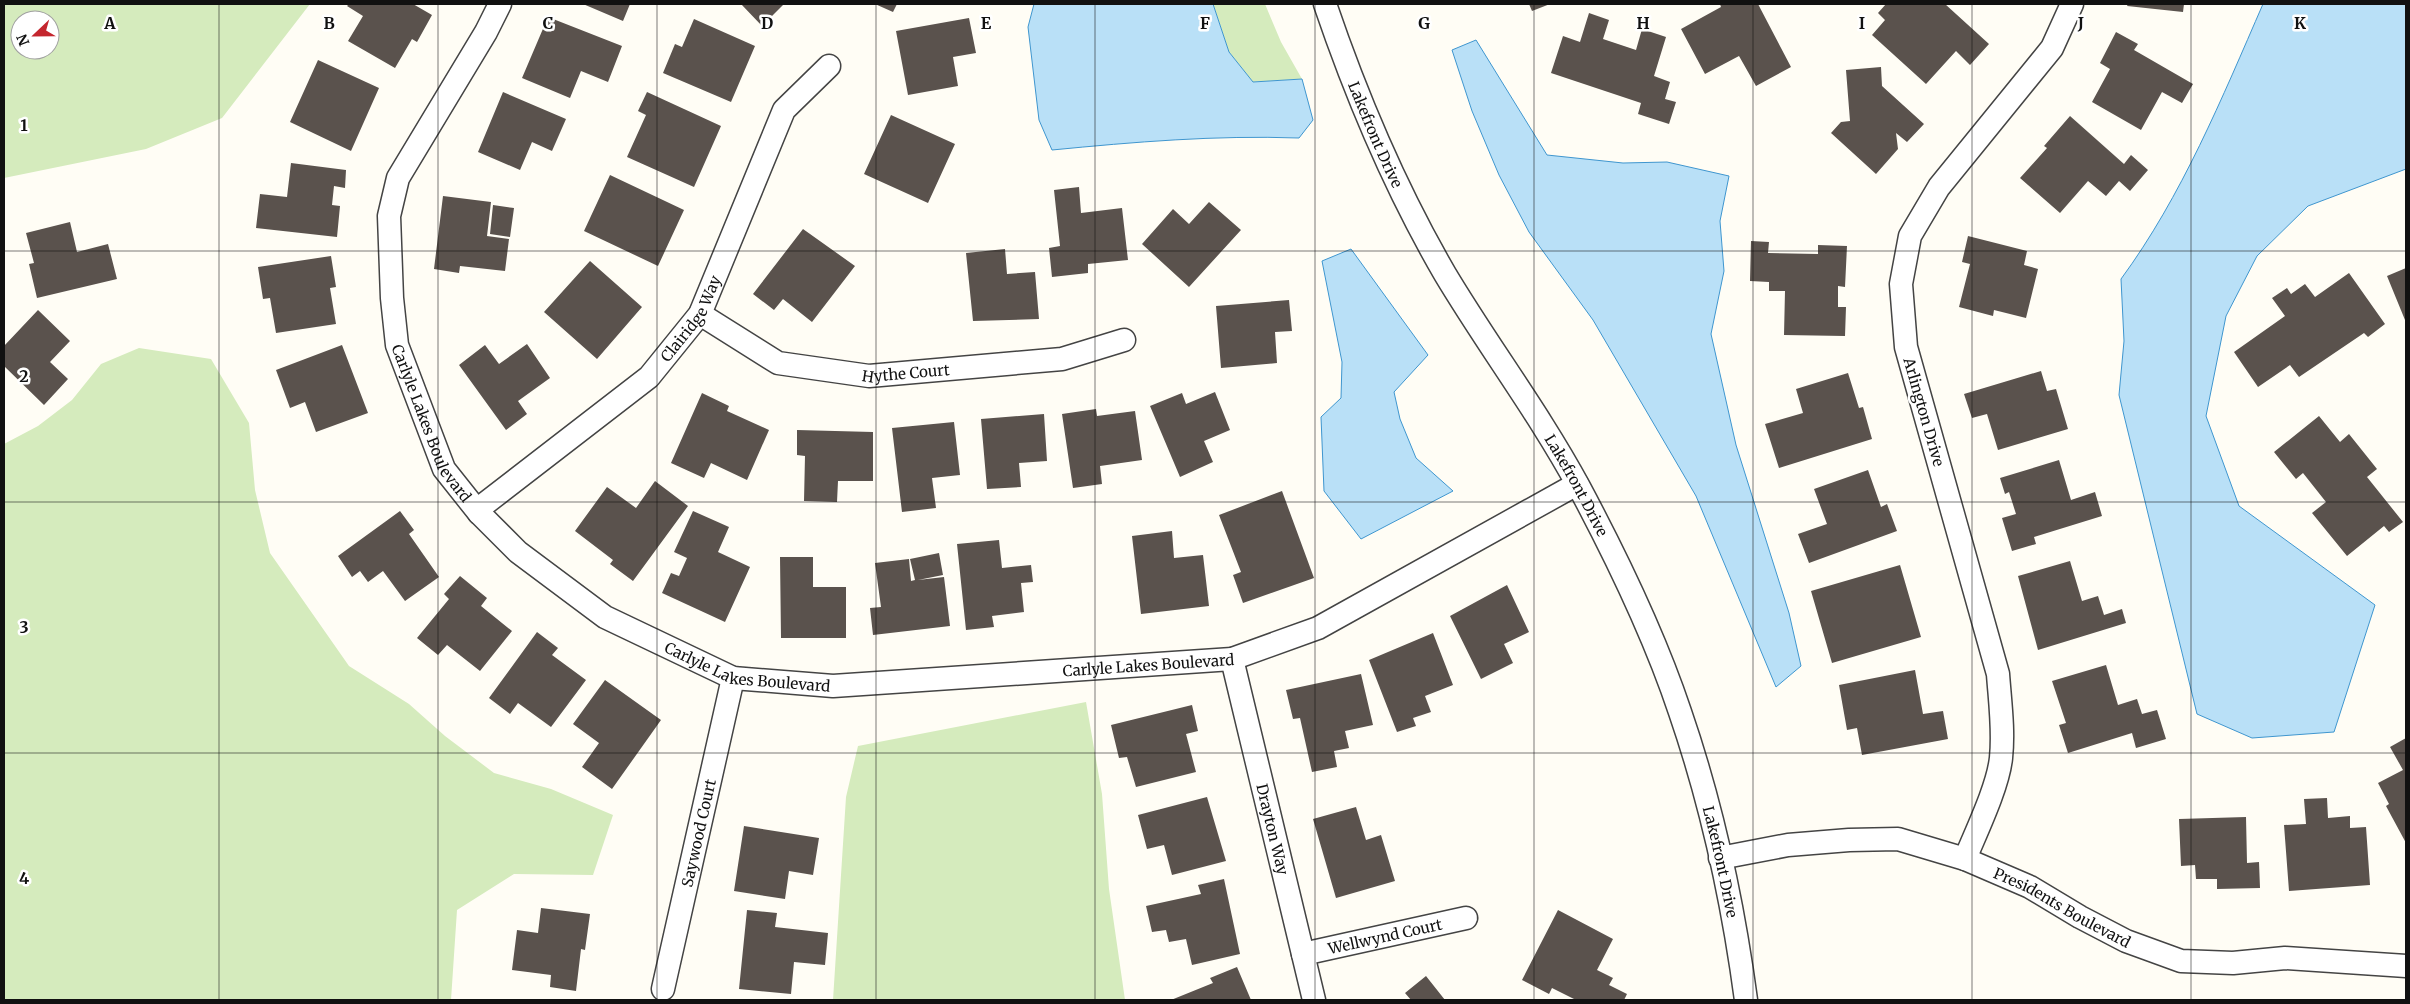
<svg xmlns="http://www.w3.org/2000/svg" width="2410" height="1004" font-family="Merriweather,serif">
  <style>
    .green { fill: #d5ebbd; fill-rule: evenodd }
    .water { fill: #b9e0f7; stroke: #3f96cf }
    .building { fill: #5a524d }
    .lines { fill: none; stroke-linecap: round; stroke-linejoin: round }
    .minor-casing { stroke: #444; stroke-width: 25 }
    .minor { stroke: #fff; stroke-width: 22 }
    .grid { fill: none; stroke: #111; stroke-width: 1; stroke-opacity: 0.55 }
    .labels { text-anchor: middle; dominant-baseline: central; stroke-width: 5; stroke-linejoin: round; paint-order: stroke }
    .street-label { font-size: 15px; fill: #111; stroke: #fff }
    .grid-label { font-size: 16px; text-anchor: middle; font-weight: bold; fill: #111; stroke: #fff; stroke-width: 5; stroke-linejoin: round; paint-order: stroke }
  </style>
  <rect width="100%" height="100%" fill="#fffdf5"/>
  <!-- green -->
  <path class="green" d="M 4,4 L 310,4 L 222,118 L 146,149 L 4,178 ZM 20,20 L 50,20 L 50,50 L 20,50 Z
    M 1213,4 L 1265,4 L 1281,42 L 1302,79 L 1253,82 L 1229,52 Z
    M 139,348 L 211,359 L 249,423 L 255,490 L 270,553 L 349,666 L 409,704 L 445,736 L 494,773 L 551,789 L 613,815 L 593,875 L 514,874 L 457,910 L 451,1000 L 4,1000 L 4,444 L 38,426 L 72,400 L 101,364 Z
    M 1086,702 L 1102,794 L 1109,889 L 1125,1000 L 833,1000 L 846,797 L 858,746 Z"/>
  <!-- water -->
  <path class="water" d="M 1034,4 L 1213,4 L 1229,52 L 1253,82 L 1302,79 L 1313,120 L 1299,138 C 1216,135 1134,142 1052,150 L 1039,120 L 1028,27 Z
    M 2263,4 L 2406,4 L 2406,169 L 2308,206 L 2257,256 L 2226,316 L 2206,416 L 2239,506 L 2375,605 L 2334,732 L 2252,738 L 2197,714 L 2119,395 L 2124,341 L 2121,279 C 2182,196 2222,98 2263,4 Z
    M 1476,40 L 1547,155 L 1623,163 L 1667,162 L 1729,176 L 1720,221 L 1724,271 L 1711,334 L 1736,445 L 1789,613 L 1801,666 L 1776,687 L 1696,496 L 1593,320 L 1529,232 L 1499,175 L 1472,111 L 1452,50 Z
    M 1351,249 L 1428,355 L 1394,392 L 1400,419 L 1416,458 L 1453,491 L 1361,539 L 1324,491 L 1321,417 L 1341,398 L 1342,362 L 1322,261 Z"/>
  <!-- building -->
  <path class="building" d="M 349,4 L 413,4 L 432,15 L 417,42 L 412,39 L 395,68 L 348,41 L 363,16 L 347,6 Z
    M 583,4 L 630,4 L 623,21 Z
    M 741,4 L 784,4 L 762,26 Z
    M 875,4 L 897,4 L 893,12 Z
    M 1529,4 L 1550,4 L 1532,11 Z
    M 1720,4 L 1758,4 L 1791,67 L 1756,86 L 1739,56 L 1705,74 L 1681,29 L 1721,7 Z
    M 1886,4 L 1945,4 L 1989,44 L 1970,65 L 1956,51 L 1926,84 L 1872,35 L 1885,20 L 1878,13 Z
    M 2128,4 L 2184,4 L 2183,12 L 2127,6 Z
    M 1589,13 L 1609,20 L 1603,39 L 1636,50 L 1642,29 L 1666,37 L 1654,76 L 1670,82 L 1665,99 L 1676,102 L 1669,124 L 1638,114 L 1641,103 L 1551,73 L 1563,36 L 1580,42 Z
    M 548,17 L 622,46 L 608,82 L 581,71 L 570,98 L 522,78 Z
    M 969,18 L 976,53 L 953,57 L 958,86 L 908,95 L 896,31 Z
    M 694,19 L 755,46 L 731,102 L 663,73 L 675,44 L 682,47 Z
    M 2116,32 L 2138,44 L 2134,50 L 2193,84 L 2182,103 L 2162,92 L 2141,130 L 2092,102 L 2110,69 L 2100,63 Z
    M 318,60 L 379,88 L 351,151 L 290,122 Z
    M 1881,67 L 1882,86 L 1924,124 L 1907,142 L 1896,133 L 1898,149 L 1876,174 L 1831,133 L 1841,122 L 1850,121 L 1846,70 Z
    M 503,92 L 566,119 L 552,151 L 532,142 L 520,170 L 478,152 Z
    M 647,92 L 721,126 L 694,187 L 627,157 L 646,115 L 638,111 Z
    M 891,115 L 955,144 L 928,203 L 864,174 Z
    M 2070,116 L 2124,164 L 2131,155 L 2148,170 L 2130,191 L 2119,181 L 2106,196 L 2088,181 L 2060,213 L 2020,178 L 2047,148 L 2044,146 Z
    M 291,163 L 346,170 L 345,188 L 334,186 L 332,205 L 340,206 L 337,237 L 256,228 L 260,194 L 287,197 Z
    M 610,175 L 684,210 L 658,266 L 584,231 Z
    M 1079,187 L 1081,213 L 1122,208 L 1128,260 L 1088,264 L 1088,273 L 1052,277 L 1049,248 L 1060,246 L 1054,190 Z
    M 443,196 L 491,202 L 487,236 L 509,239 L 505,271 L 460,266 L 459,273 L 434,269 Z
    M 1209,202 L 1241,230 L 1189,287 L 1142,244 L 1173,209 L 1189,224 Z
    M 493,205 L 514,208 L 510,237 L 490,234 Z
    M 70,222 L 77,252 L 108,244 L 117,279 L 37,298 L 29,264 L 34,263 L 26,233 Z
    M 803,229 L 855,266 L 812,322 L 783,299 L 774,310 L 753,294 Z
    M 1968,236 L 2027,251 L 2024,265 L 2038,269 L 2026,318 L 1994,310 L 1993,316 L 1959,307 L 1970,264 L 1962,262 Z
    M 1751,241 L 1769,242 L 1768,253 L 1818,254 L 1818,245 L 1847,246 L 1845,287 L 1838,286 L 1838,307 L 1846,307 L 1845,336 L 1784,335 L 1785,291 L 1769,291 L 1769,282 L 1750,281 Z
    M 1005,249 L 1007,274 L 1035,272 L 1039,319 L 973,321 L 966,253 Z
    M 331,256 L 336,287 L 330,288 L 336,324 L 276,333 L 270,298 L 263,299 L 258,267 Z
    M 590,261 L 642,307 L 597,359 L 544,312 Z
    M 2406,268 L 2406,320 L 2405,320 L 2387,276 Z
    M 2349,273 L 2385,324 L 2368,337 L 2364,333 L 2299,377 L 2290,365 L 2258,387 L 2234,352 L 2285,316 L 2272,298 L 2287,288 L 2291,294 L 2305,284 L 2315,297 Z
    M 1289,300 L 1292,331 L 1275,332 L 1277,363 L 1221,368 L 1216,306 Z
    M 38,310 L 70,341 L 50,362 L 68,379 L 44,405 L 4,366 L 4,346 Z
    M 527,344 L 550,378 L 518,401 L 527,414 L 506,430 L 459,365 L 485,345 L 499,364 Z
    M 342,345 L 368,413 L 316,432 L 305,402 L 290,408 L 276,370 Z
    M 2041,371 L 2047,391 L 2056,389 L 2068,429 L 1998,450 L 1987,414 L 1972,418 L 1964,394 Z
    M 1848,373 L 1859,408 L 1863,407 L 1872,439 L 1779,468 L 1765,424 L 1803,413 L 1796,389 Z
    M 1215,392 L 1230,430 L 1204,441 L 1213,462 L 1180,477 L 1150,406 L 1182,393 L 1186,404 Z
    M 702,393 L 729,406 L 727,411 L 769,430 L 747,480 L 711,463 L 704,478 L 671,463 Z
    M 1096,409 L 1097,416 L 1135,411 L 1142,460 L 1100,466 L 1102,484 L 1073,488 L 1062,414 Z
    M 1044,414 L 1047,461 L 1019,463 L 1021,487 L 987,489 L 981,419 Z
    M 2319,416 L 2340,442 L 2349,434 L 2377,469 L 2367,477 L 2403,522 L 2389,532 L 2384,526 L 2347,556 L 2312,513 L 2326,502 L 2303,473 L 2296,479 L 2274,452 Z
    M 954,422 L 960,475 L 932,478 L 936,508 L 902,512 L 892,428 Z
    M 797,430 L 873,432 L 873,481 L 838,481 L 837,502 L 804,501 L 805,456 L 797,455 Z
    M 2059,460 L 2071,500 L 2095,492 L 2102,516 L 2034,537 L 2036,544 L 2012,551 L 2002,518 L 2016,514 L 2009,492 L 2005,494 L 2000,478 Z
    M 1868,470 L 1881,507 L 1887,504 L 1897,531 L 1809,563 L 1798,534 L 1827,524 L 1814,489 Z
    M 655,481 L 688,506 L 633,581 L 610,564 L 613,560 L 575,531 L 607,487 L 636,508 Z
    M 1282,491 L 1314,578 L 1243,603 L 1233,575 L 1241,572 L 1219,515 Z
    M 400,511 L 414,530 L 409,534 L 439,577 L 405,601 L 383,571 L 368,582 L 360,571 L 352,577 L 338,556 Z
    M 693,511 L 729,527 L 718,552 L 750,567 L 725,622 L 662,593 L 671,573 L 679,576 L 687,558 L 674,552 Z
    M 1172,531 L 1174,558 L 1203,555 L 1209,606 L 1141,614 L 1132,536 Z
    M 999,540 L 1002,568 L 1031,565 L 1033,582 L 1021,583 L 1024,612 L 992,616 L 994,627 L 966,630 L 957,544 Z
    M 939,553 L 943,575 L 918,580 L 944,577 L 950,626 L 873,635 L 870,608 L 881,607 L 875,563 L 909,559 L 911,581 L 915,580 L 910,559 Z
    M 780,557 L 813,557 L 813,587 L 846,587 L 846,638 L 781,638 Z
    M 2070,561 L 2082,601 L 2098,596 L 2104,615 L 2122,609 L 2126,623 L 2038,650 L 2018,576 Z
    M 1900,565 L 1921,637 L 1832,663 L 1811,591 Z
    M 460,576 L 487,598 L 481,606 L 512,631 L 480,671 L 447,645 L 438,655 L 417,638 L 449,599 L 444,594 Z
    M 1507,585 L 1529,632 L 1504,644 L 1513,663 L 1481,679 L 1450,616 Z
    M 537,632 L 558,648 L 552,655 L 586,680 L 551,727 L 518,703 L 510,714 L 489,698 Z
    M 1433,633 L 1453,685 L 1425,696 L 1431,712 L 1413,718 L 1416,726 L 1397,732 L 1369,660 Z
    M 2106,665 L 2118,705 L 2137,699 L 2142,714 L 2157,710 L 2166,739 L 2136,748 L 2132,733 L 2068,753 L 2059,725 L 2066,723 L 2052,681 Z
    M 1915,670 L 1923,714 L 1943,711 L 1948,739 L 1862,755 L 1857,728 L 1847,730 L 1839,685 Z
    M 1361,674 L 1373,725 L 1345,731 L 1349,748 L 1334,751 L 1337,767 L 1312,772 L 1300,718 L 1293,719 L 1286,690 Z
    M 605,680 L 661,720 L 612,789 L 582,767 L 599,743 L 573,724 Z
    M 1192,705 L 1198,731 L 1186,734 L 1196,772 L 1136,787 L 1127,757 L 1119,758 L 1111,725 Z
    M 2406,738 L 2406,843 L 2386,806 L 2389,804 L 2378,783 L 2403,770 L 2390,747 Z
    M 1207,797 L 1226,861 L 1172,875 L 1164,845 L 1147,849 L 1138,815 Z
    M 2327,798 L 2328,818 L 2350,816 L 2350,828 L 2366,827 L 2370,885 L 2289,891 L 2284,825 L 2306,824 L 2304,799 Z
    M 1356,807 L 1366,840 L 1381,835 L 1395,881 L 1336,898 L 1313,819 Z
    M 2246,817 L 2247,863 L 2259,862 L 2260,888 L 2217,889 L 2217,879 L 2196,879 L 2195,865 L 2181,866 L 2179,819 Z
    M 744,826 L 819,838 L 813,875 L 789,871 L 785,899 L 734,891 Z
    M 1224,879 L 1240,954 L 1192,965 L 1186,939 L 1169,942 L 1166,930 L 1152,932 L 1146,906 L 1201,894 L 1198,885 Z
    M 541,908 L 590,914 L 585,950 L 581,949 L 576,991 L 550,987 L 551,975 L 512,970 L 517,930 L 538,933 Z
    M 747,910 L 777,913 L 775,927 L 828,933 L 825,965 L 794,962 L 791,994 L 739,989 Z
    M 1558,910 L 1613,939 L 1597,970 L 1613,978 L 1609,985 L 1627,994 L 1624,1000 L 1576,1000 L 1552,988 L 1549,994 L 1522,980 Z
    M 1237,967 L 1251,1000 L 1171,1000 L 1213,983 L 1210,978 Z
    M 1426,976 L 1445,1000 L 1411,1000 L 1405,993 Z"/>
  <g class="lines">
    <!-- minor casing -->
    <g class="minor-casing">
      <g id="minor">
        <path id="s1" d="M 500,4 L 486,32 L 398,178 L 389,216 L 392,298 L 397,345 L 444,469 L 479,513 L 518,552 L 605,617 L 733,678 L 833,686 L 1232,659 L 1318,628 L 1577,484"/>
        <path id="s2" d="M 1325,4 C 1357,98 1395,188 1445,274 C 1488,346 1539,413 1579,487 C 1618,560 1654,634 1680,712 C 1712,805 1733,903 1746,1000"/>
        <path id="s3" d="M 700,314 L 778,363 L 869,376 L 1062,359 L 1124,340"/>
        <path id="s4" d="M 479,513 L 482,506 L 649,377 L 700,314 L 784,110 L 829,66"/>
        <path id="s5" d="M 1232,659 L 1314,1000"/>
        <path id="s6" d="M 1720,858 L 1788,845 L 1849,840 L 1898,839 L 1965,859 L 2030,887 L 2080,917 L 2126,941 L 2181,961 L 2233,963 L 2285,958 L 2406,966"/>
        <path d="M 1965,859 C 1976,832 1998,787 2001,758 C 2004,730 2000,702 1998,674 L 1906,347 L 1901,284 L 1910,236 L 1939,187 L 2052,48 L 2072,4"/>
        <path id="s7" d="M 1303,954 L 1466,918"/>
        <path id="s8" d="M 663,989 L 733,678"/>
      </g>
    </g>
    <!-- minor -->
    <use href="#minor" class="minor"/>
  </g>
  <!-- grid -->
  <path class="grid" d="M 219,4 L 219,1000M 438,4 L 438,1000M 657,4 L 657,1000M 876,4 L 876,1000M 1095,4 L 1095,1000M 1315,4 L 1315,1000M 1534,4 L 1534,1000M 1753,4 L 1753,1000M 1972,4 L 1972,1000M 2191,4 L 2191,1000M 4,251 L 2406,251M 4,502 L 2406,502M 4,753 L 2406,753"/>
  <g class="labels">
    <!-- street labels -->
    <g class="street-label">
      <text stroke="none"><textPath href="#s2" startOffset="140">Lakefront Drive</textPath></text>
      <text stroke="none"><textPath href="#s4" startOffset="291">Clairidge Way</textPath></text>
      <text stroke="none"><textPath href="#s3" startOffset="221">Hythe Court</textPath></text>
      <text transform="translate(1924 412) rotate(74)">Arlington Drive</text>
      <text stroke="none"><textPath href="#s1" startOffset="456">Carlyle Lakes Boulevard</textPath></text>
      <text stroke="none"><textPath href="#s2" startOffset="545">Lakefront Drive</textPath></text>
      <text stroke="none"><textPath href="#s1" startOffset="1281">Carlyle Lakes Boulevard</textPath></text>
      <text stroke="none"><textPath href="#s1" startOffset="876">Carlyle Lakes Boulevard</textPath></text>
      <text stroke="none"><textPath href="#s5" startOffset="175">Drayton Way</textPath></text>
      <text stroke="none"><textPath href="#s8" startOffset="160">Saywood Court</textPath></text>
      <text stroke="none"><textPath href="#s2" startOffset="950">Lakefront Drive</textPath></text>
      <text stroke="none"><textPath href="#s6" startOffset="358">Presidents Boulevard</textPath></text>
      <text stroke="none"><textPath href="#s7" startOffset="84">Wellwynd Court</textPath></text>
    </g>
  </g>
  <g class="grid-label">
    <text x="110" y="29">A</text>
    <text x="329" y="29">B</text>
    <text x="548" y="29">C</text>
    <text x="767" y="29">D</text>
    <text x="986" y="29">E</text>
    <text x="1205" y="29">F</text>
    <text x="1424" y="29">G</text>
    <text x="1643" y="29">H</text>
    <text x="1862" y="29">I</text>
    <text x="2081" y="29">J</text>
    <text x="2300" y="29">K</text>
    <text x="24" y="131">1</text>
    <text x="24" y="382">2</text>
    <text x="24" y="633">3</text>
    <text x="24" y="884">4</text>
  </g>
  <!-- border -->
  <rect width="2410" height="1004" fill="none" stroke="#111111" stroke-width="10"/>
  <!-- north arrow -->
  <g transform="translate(35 35) rotate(248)"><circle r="24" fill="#ffffff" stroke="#a0a0a0"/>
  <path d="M0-4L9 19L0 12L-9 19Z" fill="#c4262e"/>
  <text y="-8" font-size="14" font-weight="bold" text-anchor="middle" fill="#111111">N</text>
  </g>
</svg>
